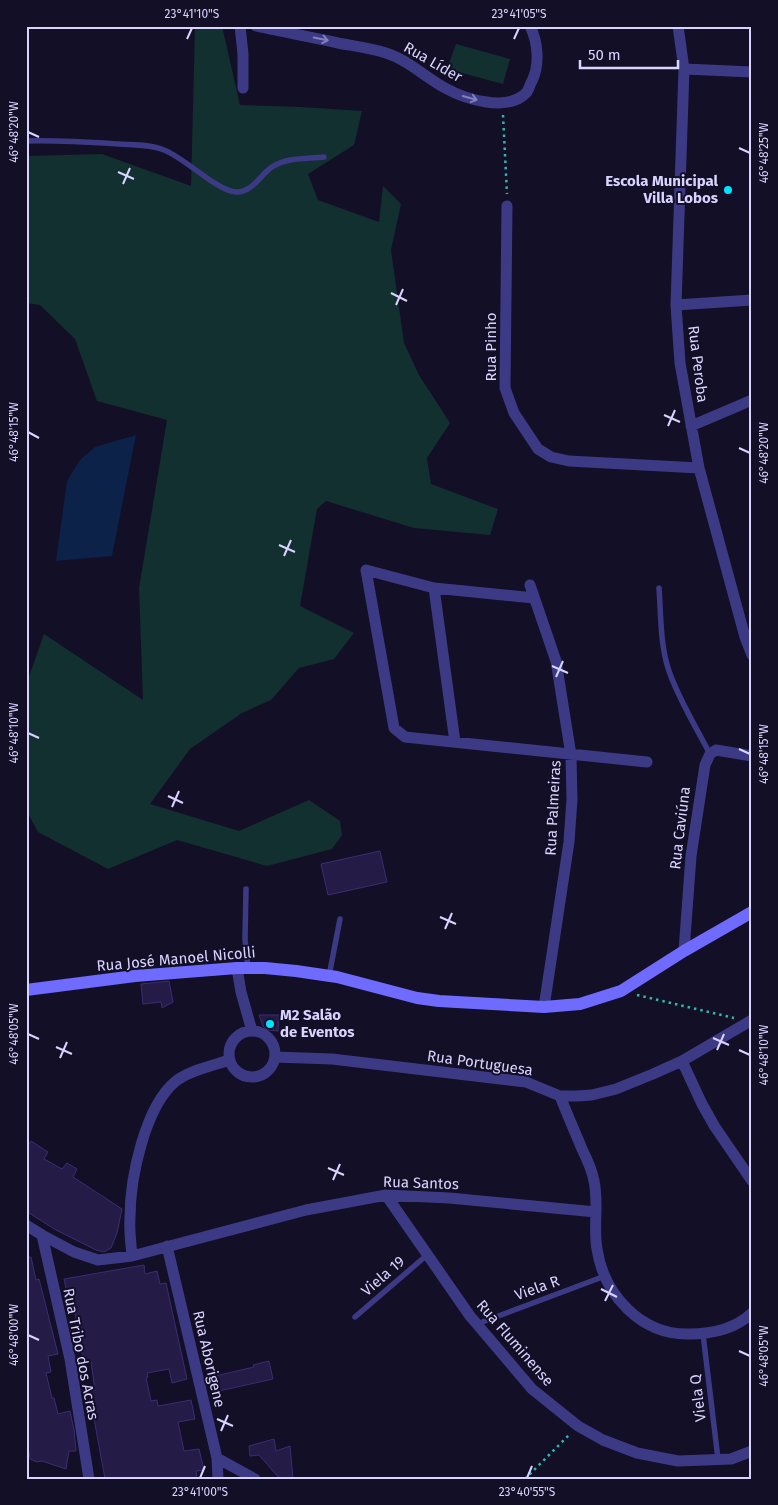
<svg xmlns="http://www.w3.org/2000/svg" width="778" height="1505" font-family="'Fira Sans',sans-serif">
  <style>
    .green { fill: #12302f }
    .water { fill: #0c2248 }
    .building { fill: #241b47; stroke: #3b2d73 }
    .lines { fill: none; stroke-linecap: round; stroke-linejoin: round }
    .path { stroke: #2fb8b0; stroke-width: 2.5; stroke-dasharray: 2.5 4; stroke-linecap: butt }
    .service { stroke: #3d3a85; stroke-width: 5.5 }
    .minor { stroke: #3d3a85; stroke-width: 11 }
    .secondary { stroke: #6f6bff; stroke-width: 12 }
    .oneway { stroke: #837fbc }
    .ticks { fill: none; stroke: #d9d4ff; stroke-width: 2 }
    .poi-dot { fill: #00e5ff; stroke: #130f26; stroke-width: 2 }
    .labels { text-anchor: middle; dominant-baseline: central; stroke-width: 4; stroke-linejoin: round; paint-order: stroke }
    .street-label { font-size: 15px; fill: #d9d4ff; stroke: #130f26 }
    .poi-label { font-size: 15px; font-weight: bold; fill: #d9d4ff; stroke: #130f26; text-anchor: end }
    .neatline { fill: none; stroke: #d9d4ff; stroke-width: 2 }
    .ticks-label { font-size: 12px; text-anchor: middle; fill: #d9d4ff }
  </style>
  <rect width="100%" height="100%" fill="#130f26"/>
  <!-- green -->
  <path class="green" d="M 195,26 L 222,26 L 240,105 L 301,107 L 362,111 L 354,145 L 308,174 L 318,200 L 379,222 L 383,186 L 401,204 L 391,250 L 404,343 L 419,375 L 450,423 L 427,458 L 431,484 L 498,509 L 490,535 L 414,528 L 326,501 L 317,509 L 300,606 L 354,633 L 334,659 L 299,668 L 271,700 L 242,713 L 190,749 L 150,804 L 239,831 L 309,800 L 340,821 L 342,835 L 332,849 L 267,866 L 177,840 L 108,869 L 38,832 L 26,810 L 26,685 L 44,634 L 143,700 L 139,588 L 167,420 L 97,401 L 75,339 L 40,305 L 26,303 L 26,206 L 29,203 L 26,200 L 26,156 L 102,154 L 191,186 Z
    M 456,44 L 510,59 L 503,84 L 447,69 Z"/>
  <!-- water -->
  <path class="water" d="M 136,435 L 112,556 L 56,561 L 67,481 L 80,460 L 95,447 Z"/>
  <!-- building -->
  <path class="building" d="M 380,851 L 387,882 L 328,895 L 321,864 Z
    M 169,981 L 173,1002 L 162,1008 L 161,1002 L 143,1004 L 141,984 Z
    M 259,1015 L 279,1015 L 278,1031 L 267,1030 L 263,1026 Z
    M 31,1141 L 48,1152 L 44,1159 L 62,1169 L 67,1163 L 77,1169 L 73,1177 L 122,1209 L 117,1233 L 111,1248 L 104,1252 L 96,1250 L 56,1230 L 26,1211 L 26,1149 Z
    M 31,1257 L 36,1280 L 39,1279 L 58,1354 L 48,1356 L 51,1372 L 46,1373 L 52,1398 L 54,1398 L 58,1414 L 70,1411 L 74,1430 L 76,1451 L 69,1451 L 66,1469 L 42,1461 L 37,1462 L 30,1459 L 29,1451 L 26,1452 L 26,1258 Z
    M 144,1265 L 145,1274 L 157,1271 L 160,1284 L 166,1283 L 187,1379 L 172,1383 L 169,1369 L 147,1373 L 148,1377 L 146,1378 L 151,1401 L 157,1400 L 158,1406 L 191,1400 L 195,1419 L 178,1422 L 184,1451 L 199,1449 L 204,1470 L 196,1471 L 197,1479 L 105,1479 L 89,1391 L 95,1390 L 91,1362 L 84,1364 L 75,1313 L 73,1313 L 69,1297 L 68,1297 L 64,1279 Z
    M 269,1361 L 273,1379 L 219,1391 L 215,1376 L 254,1367 L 253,1365 Z
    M 274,1439 L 276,1451 L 290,1446 L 293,1479 L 280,1479 L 259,1455 L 250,1456 L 249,1446 Z"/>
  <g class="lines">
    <!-- path -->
    <path class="path" d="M 503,115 L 507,194
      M 637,995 L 734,1018
      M 525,1479 L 570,1434"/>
    <!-- service -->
    <path class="service" d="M 26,141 C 57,140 87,142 118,144 C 133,145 150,144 164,150 C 185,158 217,191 236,192 C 252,193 260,175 272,167 C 287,157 307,159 324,157
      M 659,588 C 661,615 660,645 669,671 C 679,700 696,727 710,754
      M 246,889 L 245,939 L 248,969
      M 329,976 L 340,919
      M 355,1317 L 427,1255
      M 477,1324 L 605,1276
      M 703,1334 L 718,1459"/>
    <!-- minor -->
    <path class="minor" d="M 240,26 L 243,54 L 243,88
      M 256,26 C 283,32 310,37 338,43 C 354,46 370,48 386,53 C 408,60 425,77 445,88 C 465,99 508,113 527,92 C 529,89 530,84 532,81 C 540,65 538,42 530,26
      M 678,26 L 684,69 L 676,305 L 680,363 L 699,468 L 745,637 L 752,655
      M 684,69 L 752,72
      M 507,206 L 505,388 L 514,413 L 538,449 L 551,457 L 569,461 L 699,468
      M 676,305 L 752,300
      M 691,426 L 752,400
      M 530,585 L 556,661 L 571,755 L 572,799 L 569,842 L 544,1007
      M 434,588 L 455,742
      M 534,598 L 434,588 L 366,570 L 394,728 L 405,737 L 647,762
      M 684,951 L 691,856 L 705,765 L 710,754 L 716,750 L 752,756
      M 237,968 L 241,992 L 252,1031
      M229 1054a23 23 0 1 1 46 0a23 23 0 1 1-46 0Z
      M 275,1057 L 332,1059 L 526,1082 L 560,1096 L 577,1096 L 592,1095 L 616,1089 L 653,1074 L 682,1061 L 752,1020
      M 682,1061 L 702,1104 L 715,1127 L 752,1181
      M 560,1096 C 567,1114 575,1132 582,1149 C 587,1159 592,1170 594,1181 C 599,1204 593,1227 597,1249 C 604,1295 641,1335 689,1334 C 712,1334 735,1329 752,1313
      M 386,1195 L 470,1316 L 532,1389 L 578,1426 L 603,1440 L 637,1453 L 678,1461 L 731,1459 L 752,1451
      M 26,1225 L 42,1235 L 74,1252 L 98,1260 L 132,1256 L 306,1210 L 386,1195 L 449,1198 L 596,1212
      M 42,1235 L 70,1359 L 89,1479
      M 167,1246 L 217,1458 L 218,1479
      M 132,1256 C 131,1243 129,1231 130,1218 C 130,1178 145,1106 176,1081 C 190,1070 213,1066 229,1060
      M 217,1458 L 255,1479"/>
    <!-- secondary -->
    <path class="secondary" d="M 26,990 L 135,976 L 237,968 L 265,968 L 296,971 L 337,977 L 417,998 L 439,1001 L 544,1007 L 580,1004 L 621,991 L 684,951 L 752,912"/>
  </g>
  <!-- one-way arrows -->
  <defs><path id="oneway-shaft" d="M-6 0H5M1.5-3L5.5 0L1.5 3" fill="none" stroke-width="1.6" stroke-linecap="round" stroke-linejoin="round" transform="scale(1.25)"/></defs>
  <g class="oneway">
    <use href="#oneway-shaft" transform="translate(321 39) rotate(11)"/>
    <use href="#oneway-shaft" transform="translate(470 98) rotate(16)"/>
  </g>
  <!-- ticks -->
  <path class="ticks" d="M 187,39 L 192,28M 514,39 L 519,28M 28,132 L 39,137M 739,148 L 750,153M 118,172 L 134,179M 123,184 L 130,168M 391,293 L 407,301M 396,305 L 403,289M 664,415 L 680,422M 668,426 L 675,410M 28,432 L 39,438M 739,448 L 750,453M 279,545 L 295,552M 284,556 L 291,540M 552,666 L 568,673M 556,677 L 563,661M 28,733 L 39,738M 739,749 L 750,754M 168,796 L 183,803M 172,807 L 179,791M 440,917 L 456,924M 445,929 L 452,913M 28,1034 L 39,1039M 713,1038 L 729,1045M 56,1047 L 72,1054M 717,1050 L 724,1034M 739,1050 L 750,1055M 60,1058 L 67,1042M 328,1168 L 344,1175M 333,1180 L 340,1164M 601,1289 L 617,1297M 605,1301 L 613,1285M 28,1335 L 39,1340M 739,1351 L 750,1356M 217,1419 L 233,1426M 221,1431 L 228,1415M 200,1478 L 205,1466M 527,1478 L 532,1466"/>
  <!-- markers -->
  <g class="poi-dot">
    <circle cx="728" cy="190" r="5"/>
    <circle cx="270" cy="1024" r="5"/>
  </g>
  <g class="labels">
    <!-- street labels -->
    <g class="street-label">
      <text transform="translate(433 62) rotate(30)">Rua Líder</text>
      <text transform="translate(491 347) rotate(-90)">Rua Pinho</text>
      <text transform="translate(698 364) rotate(83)">Rua Peroba</text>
      <text transform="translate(553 808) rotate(-87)">Rua Palmeiras</text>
      <text transform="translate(680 828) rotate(-83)">Rua Caviúna</text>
      <text transform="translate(176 959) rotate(-5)">Rua José Manoel Nicolli</text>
      <text transform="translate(480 1063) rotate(8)">Rua Portuguesa</text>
      <text transform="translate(421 1183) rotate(2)">Rua Santos</text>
      <text transform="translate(383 1276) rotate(-41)">Viela 19</text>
      <text transform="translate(537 1288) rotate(-20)">Viela R</text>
      <text transform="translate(515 1343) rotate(49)">Rua Fluminense</text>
      <text transform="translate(81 1354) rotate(79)">Rua Tribo dos Acras</text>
      <text transform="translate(209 1359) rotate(77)">Rua Aborigene</text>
      <text transform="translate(698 1398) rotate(-97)">Viela Q</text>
    </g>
    <!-- poi labels -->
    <g class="poi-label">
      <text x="718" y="181">Escola Municipal<tspan x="718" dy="17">Villa Lobos</tspan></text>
      <text x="280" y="1015" text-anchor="start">M2 Salão<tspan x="280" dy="17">de Eventos</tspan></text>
    </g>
  </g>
  <!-- border -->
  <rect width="778" height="1505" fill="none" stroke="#130f26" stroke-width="55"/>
  <!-- scale -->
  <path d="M580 60v8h98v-8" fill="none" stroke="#d9d4ff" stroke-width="2.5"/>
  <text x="588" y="60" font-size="15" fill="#d9d4ff" stroke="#130f26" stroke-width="4" paint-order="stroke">50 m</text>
  <rect x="28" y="28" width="722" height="1450" class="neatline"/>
  <g class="ticks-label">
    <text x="192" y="18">23°41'10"S</text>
    <text x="519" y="18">23°41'05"S</text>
    <text transform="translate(14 132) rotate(-90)" y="4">46°48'20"W</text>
    <text transform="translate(764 153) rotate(-90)" y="4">46°48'25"W</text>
    <text transform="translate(14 432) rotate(-90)" y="4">46°48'15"W</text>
    <text transform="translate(764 453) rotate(-90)" y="4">46°48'20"W</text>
    <text transform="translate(14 733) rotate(-90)" y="4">46°48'10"W</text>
    <text transform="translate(764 754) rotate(-90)" y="4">46°48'15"W</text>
    <text transform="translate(14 1034) rotate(-90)" y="4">46°48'05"W</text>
    <text transform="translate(764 1055) rotate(-90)" y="4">46°48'10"W</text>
    <text transform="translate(14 1335) rotate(-90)" y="4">46°48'00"W</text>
    <text transform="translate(764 1356) rotate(-90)" y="4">46°48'05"W</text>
    <text x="200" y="1496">23°41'00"S</text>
    <text x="527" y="1496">23°40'55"S</text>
  </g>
</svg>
